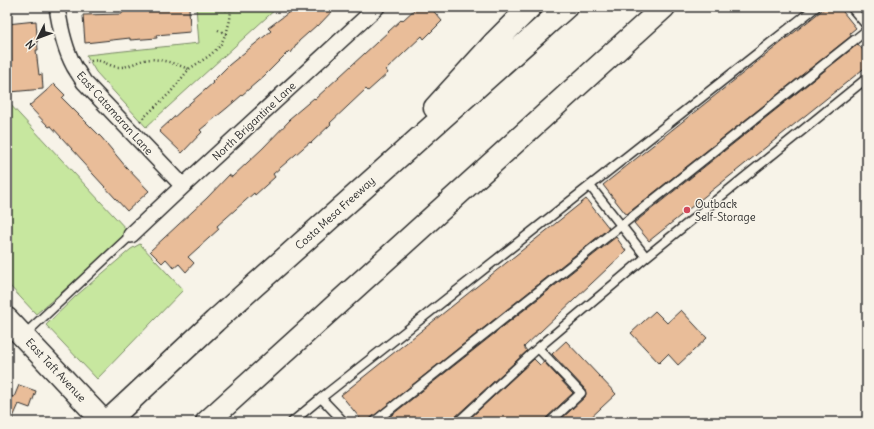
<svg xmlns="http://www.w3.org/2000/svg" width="874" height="429" font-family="Delius,sans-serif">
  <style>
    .green { fill: #c7e79f; stroke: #798965 }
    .building { fill: #e9bd99; stroke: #2b2b2b }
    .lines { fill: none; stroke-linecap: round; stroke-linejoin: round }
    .service-casing { stroke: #2b2b2b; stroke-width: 11 }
    .minor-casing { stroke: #2b2b2b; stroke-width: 18 }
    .secondary-casing { stroke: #2b2b2b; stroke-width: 25 }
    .motorway-casing { stroke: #2b2b2b; stroke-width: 25 }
    .path { stroke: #2b2b2b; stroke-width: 2.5; stroke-dasharray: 1 3; stroke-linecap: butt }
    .service { stroke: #f7f3e8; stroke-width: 8 }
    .minor { stroke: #f7f3e8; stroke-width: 15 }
    .secondary { stroke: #f7f3e8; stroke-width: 22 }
    .motorway { stroke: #f7f3e8; stroke-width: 22 }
    .poi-dot { fill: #d1495b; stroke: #f7f3e8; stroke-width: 1.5 }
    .labels { text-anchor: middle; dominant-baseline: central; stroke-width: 3; stroke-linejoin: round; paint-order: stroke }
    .street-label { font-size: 11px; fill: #2b2b2b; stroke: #f7f3e8 }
    .poi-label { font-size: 11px; fill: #2b2b2b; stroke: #f7f3e8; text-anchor: start }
  </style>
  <rect width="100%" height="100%" fill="#f7f3e8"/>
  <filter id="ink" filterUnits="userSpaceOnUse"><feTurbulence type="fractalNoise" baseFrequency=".025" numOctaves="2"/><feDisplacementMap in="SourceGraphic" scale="8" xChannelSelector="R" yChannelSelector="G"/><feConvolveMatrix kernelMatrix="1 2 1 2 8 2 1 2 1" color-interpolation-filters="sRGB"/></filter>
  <g filter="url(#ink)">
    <!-- green -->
    <path class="green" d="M 196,7 L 278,7 L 146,127 L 96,72 L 86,55 L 199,43 Z
      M 7,101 L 127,230 C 121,244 104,256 93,265 C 74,282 55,298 36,314 L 7,283 Z
      M 140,244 L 183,290 L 97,379 L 46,325 L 76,296 L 131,249 Z"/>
    <!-- building -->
    <path class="building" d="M 155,7 L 189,7 L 190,32 L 156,35 L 157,38 L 130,40 L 130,38 L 85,43 L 83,15 L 122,14 L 122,12 Z
      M 296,7 L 336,7 L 318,26 L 317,25 L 299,41 L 291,53 L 289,51 L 264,76 L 227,108 L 200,130 L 202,132 L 182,153 L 159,131 L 183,109 L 213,83 L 212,82 L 229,65 L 271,31 L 268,28 Z
      M 417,7 L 430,7 L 442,21 L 424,39 L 422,36 L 386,70 L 388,73 L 368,91 L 366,89 L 330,123 L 331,124 L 311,143 L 310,142 L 273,174 L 275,177 L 255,195 L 254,193 L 217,226 L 219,229 L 188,257 L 194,263 L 186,272 L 179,264 L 174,268 L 166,259 L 162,263 L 150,251 L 207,198 L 229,175 L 232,177 L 263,148 L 290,120 L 289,119 L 314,98 L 315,99 L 401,20 L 402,21 Z
      M 826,7 L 839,7 L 856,28 L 850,33 L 851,36 L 627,214 L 625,213 L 603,185 Z
      M 36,21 L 38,50 L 36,50 L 39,75 L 42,74 L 43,89 L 10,92 L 7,64 L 11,64 L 10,38 L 7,38 L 7,24 Z
      M 858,44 L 867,55 L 867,66 L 649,241 L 634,223 Z
      M 54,84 L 65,95 L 62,98 L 102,138 L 126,167 L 149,191 L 127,211 L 82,162 L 83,161 L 51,126 L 49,127 L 29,106 Z
      M 586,199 L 609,228 L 371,418 L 369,422 L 363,422 L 341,395 Z
      M 616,237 L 626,251 L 524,347 L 527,351 L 454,418 L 453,422 L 383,422 Z
      M 681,310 L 707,338 L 678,365 L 668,354 L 659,363 L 631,333 L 655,311 L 667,323 Z
      M 566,341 L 616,394 L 586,422 L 558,422 L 585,397 L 586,394 L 585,389 L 552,354 Z
      M 534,359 L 540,365 L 544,362 L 573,393 L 546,418 L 545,422 L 466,422 Z
      M 19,385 L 36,391 L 30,408 L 19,404 L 11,422 L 7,422 L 7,395 L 14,397 Z"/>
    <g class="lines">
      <!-- service casing -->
      <g class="service-casing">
        <path id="service" d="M 851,7 L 867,26
          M 590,186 L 646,257
          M 24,335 L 131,235
          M 538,348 L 581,393 L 550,422
          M 292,422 L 321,398
          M 344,422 L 321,398 L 816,7
          M 374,422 L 867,30
          M 458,422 L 538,348 L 646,257 L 867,78"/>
      </g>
      <!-- minor casing -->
      <g class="minor-casing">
        <path id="minor" d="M 57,7 C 60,27 64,48 74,66 C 77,71 81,77 84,82 L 183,186
          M 131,235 L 183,186 L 377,7"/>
      </g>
      <!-- secondary casing -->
      <g class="secondary-casing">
        <path id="secondary" d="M 7,319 L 104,422"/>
      </g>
      <!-- motorway casing -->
      <g class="motorway-casing">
        <path id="motorway" d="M 435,108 L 496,41 L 530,7
          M 107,422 L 215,321 L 566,7
          M 207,422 L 664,7"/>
      </g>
      <!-- path -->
      <path class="path" d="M 218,7 C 225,11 231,11 238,7
        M 218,30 L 226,34
        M 87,62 C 104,57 106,67 120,67 C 129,67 136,62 144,60 C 158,57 175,64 189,69
        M 140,121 L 170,93 L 189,69 L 209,56 L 220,46 L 227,31 L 230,20 L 231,10"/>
      <!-- service -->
      <use href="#service" class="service"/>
      <!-- minor -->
      <use href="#minor" class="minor"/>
      <!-- secondary -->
      <use href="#secondary" class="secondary"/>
      <!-- motorway -->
      <use href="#motorway" class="motorway"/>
    </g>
  </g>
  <!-- markers -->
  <circle class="poi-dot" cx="687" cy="210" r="4"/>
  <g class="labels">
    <!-- street labels -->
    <g class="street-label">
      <text transform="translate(115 113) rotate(48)">East Catamaran Lane</text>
      <text transform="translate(254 121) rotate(-43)">North Brigantine Lane</text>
      <text transform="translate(335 213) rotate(-42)">Costa Mesa Freeway</text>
      <text transform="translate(56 370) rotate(47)">East Taft Avenue</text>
    </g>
    <!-- poi labels -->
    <g class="poi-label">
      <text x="695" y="204">Outback<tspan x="695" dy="13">Self-Storage</tspan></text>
    </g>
  </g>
  <!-- margin -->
  <rect width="874" height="429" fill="none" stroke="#f7f3e8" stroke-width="24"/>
  <rect x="12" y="12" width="850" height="405" fill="none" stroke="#2b2b2b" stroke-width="1.5" filter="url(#ink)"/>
  <!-- north arrow -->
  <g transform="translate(38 38) rotate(228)" stroke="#f7f3e8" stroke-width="3" paint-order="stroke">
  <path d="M0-3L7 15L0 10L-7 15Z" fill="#2b2b2b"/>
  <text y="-6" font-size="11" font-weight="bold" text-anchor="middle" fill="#2b2b2b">N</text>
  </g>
</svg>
